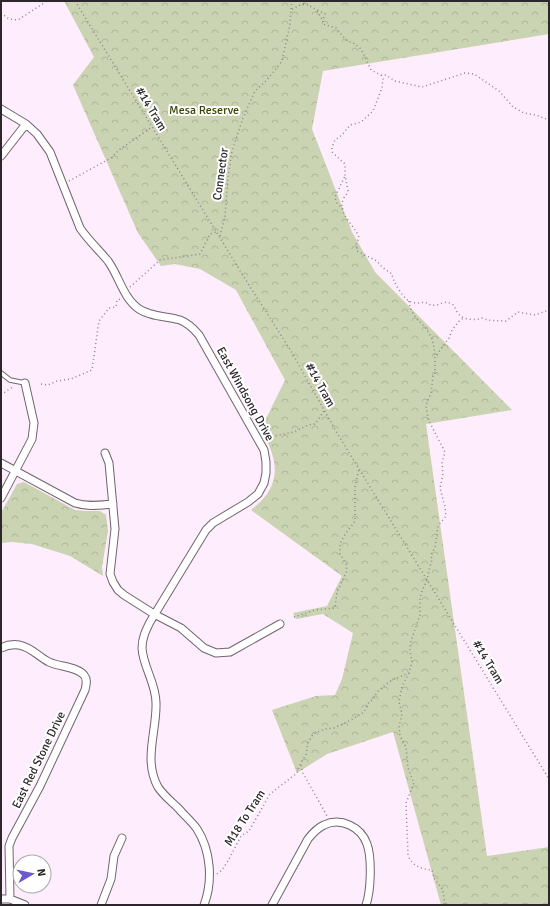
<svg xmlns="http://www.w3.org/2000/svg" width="550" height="906" font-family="Signika,sans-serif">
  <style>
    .forest { fill: url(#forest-crowns) }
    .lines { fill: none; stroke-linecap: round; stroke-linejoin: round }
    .service-casing { stroke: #71636f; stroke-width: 5.5 }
    .minor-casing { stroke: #71636f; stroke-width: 9 }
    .path { stroke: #8f848e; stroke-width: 1.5; stroke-dasharray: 1 3; stroke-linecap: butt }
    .service { stroke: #fff; stroke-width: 3.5 }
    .minor { stroke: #fff; stroke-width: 7 }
    .labels { text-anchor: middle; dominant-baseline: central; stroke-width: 4; stroke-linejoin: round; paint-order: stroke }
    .street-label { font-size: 12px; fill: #2d272c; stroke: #fff }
    .park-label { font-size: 12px; fill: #3a4401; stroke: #fff }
  </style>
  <defs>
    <pattern id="forest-crowns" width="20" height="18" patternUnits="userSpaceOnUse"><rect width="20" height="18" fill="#cad3b2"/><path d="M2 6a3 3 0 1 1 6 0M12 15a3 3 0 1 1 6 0" fill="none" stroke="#aeb599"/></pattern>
  </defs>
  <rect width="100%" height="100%" fill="#feedfc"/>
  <!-- forest -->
  <path class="forest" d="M 64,1 L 549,1 L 549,34 L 323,71 L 312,129 L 352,232 L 375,272 L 512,410 L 426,424 L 487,856 L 549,847 L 549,905 L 441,905 L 393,732 L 327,754 L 297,773 L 272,710 L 316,696 L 335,695 L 342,679 L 353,633 L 323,614 L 296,619 L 293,613 L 327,606 L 342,576 L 251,510 C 283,486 279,461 261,429 L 285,380 L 236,290 L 200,269 L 175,264 L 161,266 L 138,233 L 73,85 L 94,57 Z
    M 24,482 L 75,510 L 85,511 L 100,511 L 106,515 L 108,531 L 102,567 L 103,576 L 70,556 L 32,544 L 12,542 L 1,543 L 1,513 L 17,484 Z"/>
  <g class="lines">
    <!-- service casing -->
    <g class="service-casing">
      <path id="service" d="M 1,373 L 10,380 L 25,383"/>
    </g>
    <!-- minor casing -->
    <g class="minor-casing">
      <path id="minor" d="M 1,109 L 26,124 L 37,134 L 50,152 L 80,228 C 88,240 99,250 108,261 C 119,276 123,298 139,309 C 151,317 167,316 180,320 C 188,323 194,329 199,335 L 264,450 L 266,462 L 266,473 L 264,483 L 258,494 L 248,502 L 213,523 L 206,530 L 150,622 C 146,630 142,638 142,648 C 143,667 156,683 156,703 C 157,731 143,760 158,787 C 163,795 172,802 179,809 C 184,815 192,822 197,829 C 211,851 213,881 204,905
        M 1,156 L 26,124
        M 105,453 L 109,463 L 115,529 L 110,574 L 113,582 L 118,590 L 124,595 L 154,614 L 181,628 L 204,648 L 216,653 L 230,652 L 280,624
        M 1,463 L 75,503 C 87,507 100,505 113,504
        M 1,498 L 32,439 L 34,423 L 25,383
        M 1,648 C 7,645 13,644 19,645 C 31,647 39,657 49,662 C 59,667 76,666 84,675 C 88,680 86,685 85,690 L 40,786 L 12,838 L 9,846 L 10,899
        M 1,899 L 10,899 L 25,905
        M 101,905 L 111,879 L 114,856 L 122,838
        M 272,905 L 308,839 C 313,833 317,828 324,825 C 341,817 361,827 367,844 C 372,858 371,891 366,905"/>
    </g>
    <!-- path -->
    <path class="path" d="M 75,1 L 247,282 L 291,351 L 337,433 L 549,779
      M 300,1 L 305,4
      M 291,9 L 292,1
      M 317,11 L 322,19
      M 1,13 L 9,19 L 18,20 L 47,1
      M 381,75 L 383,79 L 382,88 L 373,111 L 361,122 L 350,125 L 342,135 L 335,140 L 332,147 L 332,152 L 345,164 L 345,175 L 348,191 C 347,195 344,196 343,200 C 337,214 356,226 359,238 L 356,245 L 357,251 L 377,261 L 382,267 L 392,274 C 392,280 403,298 409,301 C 414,304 420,303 425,302 C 438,311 441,298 452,304 C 455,306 455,309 457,312 C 462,320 474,321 482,318 C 492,322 497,320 506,321 L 518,312 L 535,315 L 549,310
      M 69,181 L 111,158 L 119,150 L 152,127
      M 343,209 L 336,202 L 335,197 L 345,176
      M 220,236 L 225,216 L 228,177 L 232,151 L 243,118 L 255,91 L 267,80 L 282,61 L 290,24 L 291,10 L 300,5 L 306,4 L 325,14 L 323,20 L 323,24 L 336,28 L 346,40 L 355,44 L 361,49 L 371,70 L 381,75 L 386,75 L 395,81 L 422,87 L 465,73 L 474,74 L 499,91 L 513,107 L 524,113 L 536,115 L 549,120
      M 130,287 L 160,260 L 200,254 L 210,234 L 216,232
      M 409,301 C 411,319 424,322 430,335 C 434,342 434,349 435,357
      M 41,384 L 48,385 L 57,381 L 71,379 L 92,370 L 99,321 L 109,308 L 116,307 L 117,300 L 121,299
      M 1,395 L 14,386
      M 264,438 L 294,432 L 308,425 L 315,424 L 324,411
      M 294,617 L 315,610 L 335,608 L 337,592 L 347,571 L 346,564 L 340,554 L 340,544 L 344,536 L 355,521 L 355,487 L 359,468
      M 409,673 L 402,686 L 399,702 L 402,714 L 399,727 L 400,736 L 406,747 L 408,768 L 414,783 L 406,803 L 408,855 C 412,866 421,869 432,870 L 434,878 L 443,890 L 445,905
      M 301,765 L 303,773 L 327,816
      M 217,874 L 222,870 L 228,861 L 241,836 L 249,831 L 270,794 L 297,773 L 301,762 L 306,755 L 308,743 L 313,734 L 325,729 L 334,728 L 351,720 L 364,712 L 369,702 L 373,700 L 377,692 L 385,685 L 392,680 L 409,673 L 412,661 L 410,650 L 411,641 L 420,615 L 420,598 L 422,591 L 427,580 L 429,570 L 432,560 L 431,554 L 435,548 L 438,526 L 446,516 L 445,507 L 440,488 L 443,474 L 442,463 L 445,452 L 429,421 L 427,413 L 426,405 L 431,393 L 433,376 L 435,375 L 435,357 L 449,338 L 452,330 L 460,320 L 464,318"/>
    <!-- service -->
    <use href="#service" class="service"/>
    <!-- minor -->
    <use href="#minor" class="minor"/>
  </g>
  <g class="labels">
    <!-- street labels -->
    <g class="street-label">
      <text transform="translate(151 109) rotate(59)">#14 Tram</text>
      <text transform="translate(221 174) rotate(-82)">Connector</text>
      <text transform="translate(320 385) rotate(61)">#14 Tram</text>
      <text transform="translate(245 394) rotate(61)">East Windsong Drive</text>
      <text transform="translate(488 662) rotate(59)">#14 Tram</text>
      <text transform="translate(39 760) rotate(-64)">East Red Stone Drive</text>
      <text transform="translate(245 818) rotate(-57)">M18 To Tram</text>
    </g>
    <!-- park labels -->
    <g class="park-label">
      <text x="204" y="110">Mesa Reserve</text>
    </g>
  </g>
  <!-- border -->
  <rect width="550" height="906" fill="none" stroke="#2d272c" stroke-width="4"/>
  <!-- north arrow -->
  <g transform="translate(32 874) rotate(81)"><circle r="19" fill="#ffffff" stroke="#aba9ab"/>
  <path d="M0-3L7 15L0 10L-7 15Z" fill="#6d58d2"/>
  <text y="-6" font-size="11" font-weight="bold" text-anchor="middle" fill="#2d272c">N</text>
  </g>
</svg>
